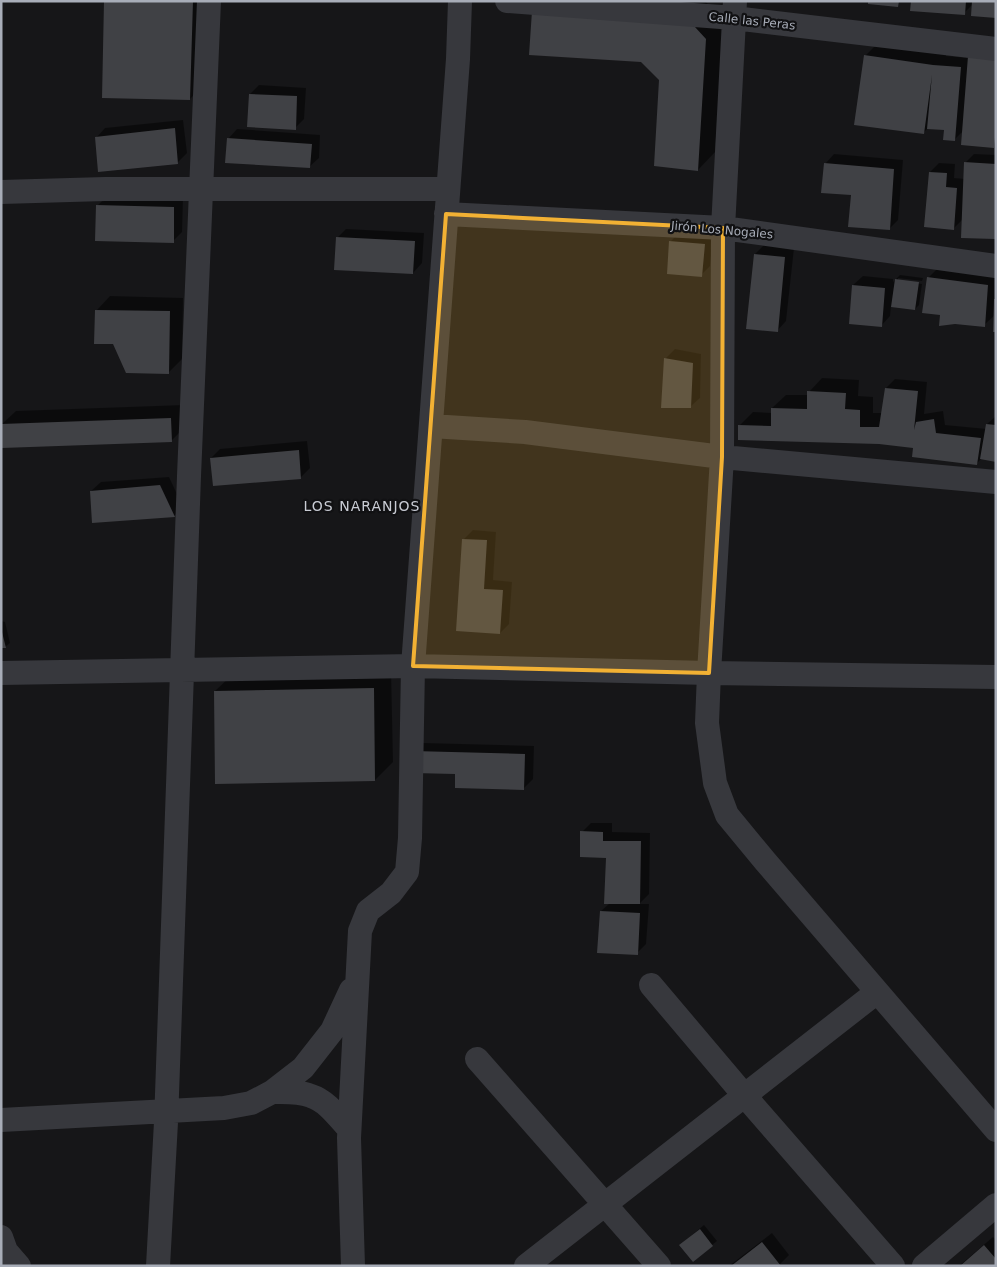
<svg xmlns="http://www.w3.org/2000/svg" width="997" height="1267" font-family="'DejaVu Sans',sans-serif">
  <style>
    .shadow { fill: #0007 }
    .building { fill: #404145 }
    .lines { fill: none; stroke-linecap: round; stroke-linejoin: round }
    .street { stroke: #37383d; stroke-width: 24 }
    .marked { fill: #f2b134; fill-opacity: 0.2; stroke: #f2b134; stroke-width: 4; stroke-linejoin: round }
    .labels { text-anchor: middle; dominant-baseline: central; stroke-width: 4.5; stroke-linejoin: round; paint-order: stroke }
    .street-label { font-size: 12px; fill: #a8adb8; stroke: #111113 }
    .neighbourhood-label { font-size: 14px; letter-spacing: 1px; fill: #c9ccd4; stroke: #111113 }
  </style>
  <rect width="100%" height="100%" fill="#161618"/>
  <!-- shadow -->
  <path class="shadow" d="M 106,1 L 210,1 L 207,81 L 190,99 Z
    M 544,1 L 705,1 L 724,21 L 715,152 L 698,170 L 660,79 L 641,61 Z
    M 912,1 L 996,1 L 973,4 L 964,13 Z
    M 879,42 L 946,51 L 946,56 L 969,58 L 996,49 L 996,144 L 994,146 L 963,131 L 954,140 L 946,129 L 929,127 L 923,133 L 865,56 Z
    M 259,85 L 306,88 L 304,119 L 295,128 L 250,94 Z
    M 183,120 L 187,153 L 178,162 L 96,138 L 105,128 Z
    M 237,129 L 320,135 L 319,158 L 309,167 L 228,139 Z
    M 834,154 L 903,160 L 898,220 L 889,229 L 852,193 L 825,164 Z
    M 974,154 L 996,155 L 996,237 L 995,238 L 963,219 L 954,228 L 930,172 L 939,163 L 955,164 L 954,178 L 965,179 L 965,163 Z
    M 106,197 L 183,198 L 182,232 L 173,241 L 97,206 Z
    M 346,229 L 424,233 L 422,263 L 413,273 L 337,238 Z
    M 679,233 L 713,235 L 710,266 L 701,275 L 670,242 Z
    M 764,245 L 794,248 L 786,321 L 777,331 L 755,254 Z
    M 937,269 L 996,276 L 996,331 L 995,315 L 984,325 L 941,314 L 928,278 Z
    M 900,275 L 923,278 L 922,281 L 898,278 L 898,281 L 922,284 L 919,305 L 915,309 L 891,306 L 890,316 L 881,326 L 853,285 L 863,276 L 893,279 L 893,282 Z
    M 110,296 L 183,298 L 182,359 L 168,373 L 97,310 Z
    M 675,349 L 701,354 L 700,398 L 690,407 L 666,358 Z
    M 822,378 L 859,380 L 858,396 L 873,397 L 873,413 L 882,413 L 886,388 L 895,379 L 927,382 L 924,414 L 943,411 L 945,425 L 987,429 L 987,424 L 996,416 L 996,460 L 982,458 L 977,463 L 914,447 L 739,426 L 753,412 L 772,413 L 772,408 L 786,395 L 809,395 L 809,392 Z
    M 184,405 L 185,427 L 171,441 L 2,424 L 16,411 Z
    M 307,441 L 310,468 L 301,477 L 211,458 L 220,449 Z
    M 169,477 L 183,507 L 174,516 L 91,491 L 101,482 Z
    M 473,530 L 496,532 L 493,580 L 512,582 L 509,624 L 500,633 L 464,539 Z
    M 1,621 L 5,622 L 10,643 L 5,647 L 1,647 Z
    M 391,670 L 393,762 L 375,780 L 215,691 L 233,674 Z
    M 423,743 L 534,746 L 533,779 L 523,789 L 457,773 L 414,772 Z
    M 591,823 L 612,823 L 612,832 L 650,833 L 649,894 L 639,904 L 649,904 L 646,944 L 637,953 L 601,911 L 610,903 L 607,856 L 582,832 Z
    M 704,1225 L 717,1241 L 693,1260 L 685,1241 Z
    M 772,1233 L 789,1255 L 778,1266 L 729,1266 Z
    M 993,1237 L 996,1240 L 996,1266 L 959,1266 Z"/>
  <!-- building -->
  <path class="building" d="M 104,1 L 193,1 L 190,100 L 102,98 Z
    M 868,1 L 899,1 L 898,7 L 868,4 Z
    M 911,1 L 966,1 L 965,15 L 910,11 Z
    M 972,1 L 996,1 L 996,18 L 971,16 Z
    M 532,11 L 684,15 L 706,39 L 698,171 L 654,166 L 659,80 L 641,62 L 529,55 Z
    M 864,55 L 933,65 L 961,67 L 955,141 L 943,140 L 944,130 L 927,129 L 932,75 L 924,134 L 854,125 Z
    M 968,56 L 996,58 L 996,127 L 994,148 L 961,145 Z
    M 249,94 L 297,96 L 296,130 L 247,127 Z
    M 175,128 L 178,164 L 98,172 L 95,137 Z
    M 227,138 L 312,144 L 310,168 L 225,163 Z
    M 964,162 L 996,164 L 995,239 L 961,238 Z
    M 824,163 L 894,169 L 890,230 L 848,227 L 851,195 L 821,193 Z
    M 929,172 L 947,173 L 946,187 L 957,188 L 954,230 L 924,227 Z
    M 96,205 L 174,207 L 174,243 L 95,241 Z
    M 336,237 L 415,241 L 413,274 L 334,270 Z
    M 669,241 L 705,244 L 702,277 L 667,274 Z
    M 754,254 L 785,257 L 778,332 L 746,329 Z
    M 927,277 L 988,285 L 985,327 L 955,324 L 939,326 L 940,315 L 922,313 Z
    M 895,279 L 919,282 L 915,310 L 891,307 Z
    M 852,285 L 885,288 L 882,327 L 849,324 Z
    M 994,299 L 996,299 L 996,332 L 993,332 Z
    M 95,310 L 170,311 L 169,374 L 126,373 L 113,344 L 94,344 Z
    M 664,358 L 693,363 L 691,408 L 661,408 Z
    M 885,388 L 918,391 L 914,430 L 916,422 L 934,419 L 936,433 L 981,438 L 977,465 L 912,457 L 913,448 L 879,444 L 738,440 L 738,425 L 771,426 L 771,408 L 807,409 L 807,391 L 846,393 L 845,409 L 860,410 L 860,427 L 879,427 Z
    M 171,418 L 172,442 L 2,448 L 1,424 Z
    M 986,424 L 996,425 L 996,462 L 980,459 Z
    M 299,450 L 301,479 L 213,486 L 210,458 Z
    M 160,485 L 175,517 L 92,523 L 90,491 Z
    M 462,539 L 487,540 L 484,589 L 503,590 L 500,634 L 456,631 Z
    M 1,632 L 2,632 L 6,648 L 1,648 Z
    M 374,688 L 375,781 L 215,784 L 214,691 Z
    M 413,751 L 525,754 L 524,790 L 455,788 L 455,774 L 413,773 Z
    M 580,831 L 603,832 L 603,841 L 641,841 L 640,904 L 604,904 L 606,858 L 580,857 Z
    M 600,911 L 640,913 L 638,955 L 597,953 Z
    M 700,1229 L 713,1246 L 693,1262 L 679,1245 Z
    M 762,1242 L 781,1266 L 731,1266 Z
    M 984,1245 L 996,1259 L 996,1266 L 960,1266 Z"/>
  <g class="lines">
    <!-- street -->
    <path class="street" d="M 507,1 L 734,18 L 996,49
      M 735,1 L 723,228 L 722,457 L 709,673 L 707,723 L 715,783 L 727,815 L 765,861 L 996,1130
      M 1,192 L 105,189 L 448,189
      M 446,214 L 723,228 L 996,266
      M 431,426 L 525,432 L 722,457 L 996,482
      M 1,673 L 413,666 L 709,673 L 996,677
      M 651,985 L 744,1095 L 893,1266
      M 477,1059 L 659,1266
      M 272,1092 C 285,1092 299,1091 311,1096 C 327,1101 338,1117 349,1129
      M 1,1120 L 224,1108 L 251,1103 L 272,1092 L 303,1068 L 332,1031 L 351,990
      M 1,1237 L 6,1251 L 19,1266
      M 158,1266 L 166,1122 L 189,476 L 209,1
      M 353,1266 L 349,1138 L 360,931 L 368,911 L 391,893 L 407,872 L 410,838 L 413,666 L 458,59 L 460,1
      M 526,1266 L 877,992
      M 924,1266 L 996,1205"/>
  </g>
  <!-- marked area -->
  <path class="marked" d="M 446,214 L 723,228 L 722,457 L 709,673 L 413,666 Z"/>
  <g class="labels">
    <!-- street labels -->
    <g class="street-label">
      <text transform="translate(752 21) rotate(6)">Calle las Peras</text>
      <text transform="translate(722 230) rotate(5)">Jirón Los Nogales</text>
    </g>
    <!-- neighbourhood labels -->
    <g class="neighbourhood-label">
      <text x="362" y="506">LOS NARANJOS</text>
    </g>
  </g>
  <!-- border -->
  <rect width="997" height="1267" fill="none" stroke="#a8adb8" stroke-width="5"/>
</svg>
